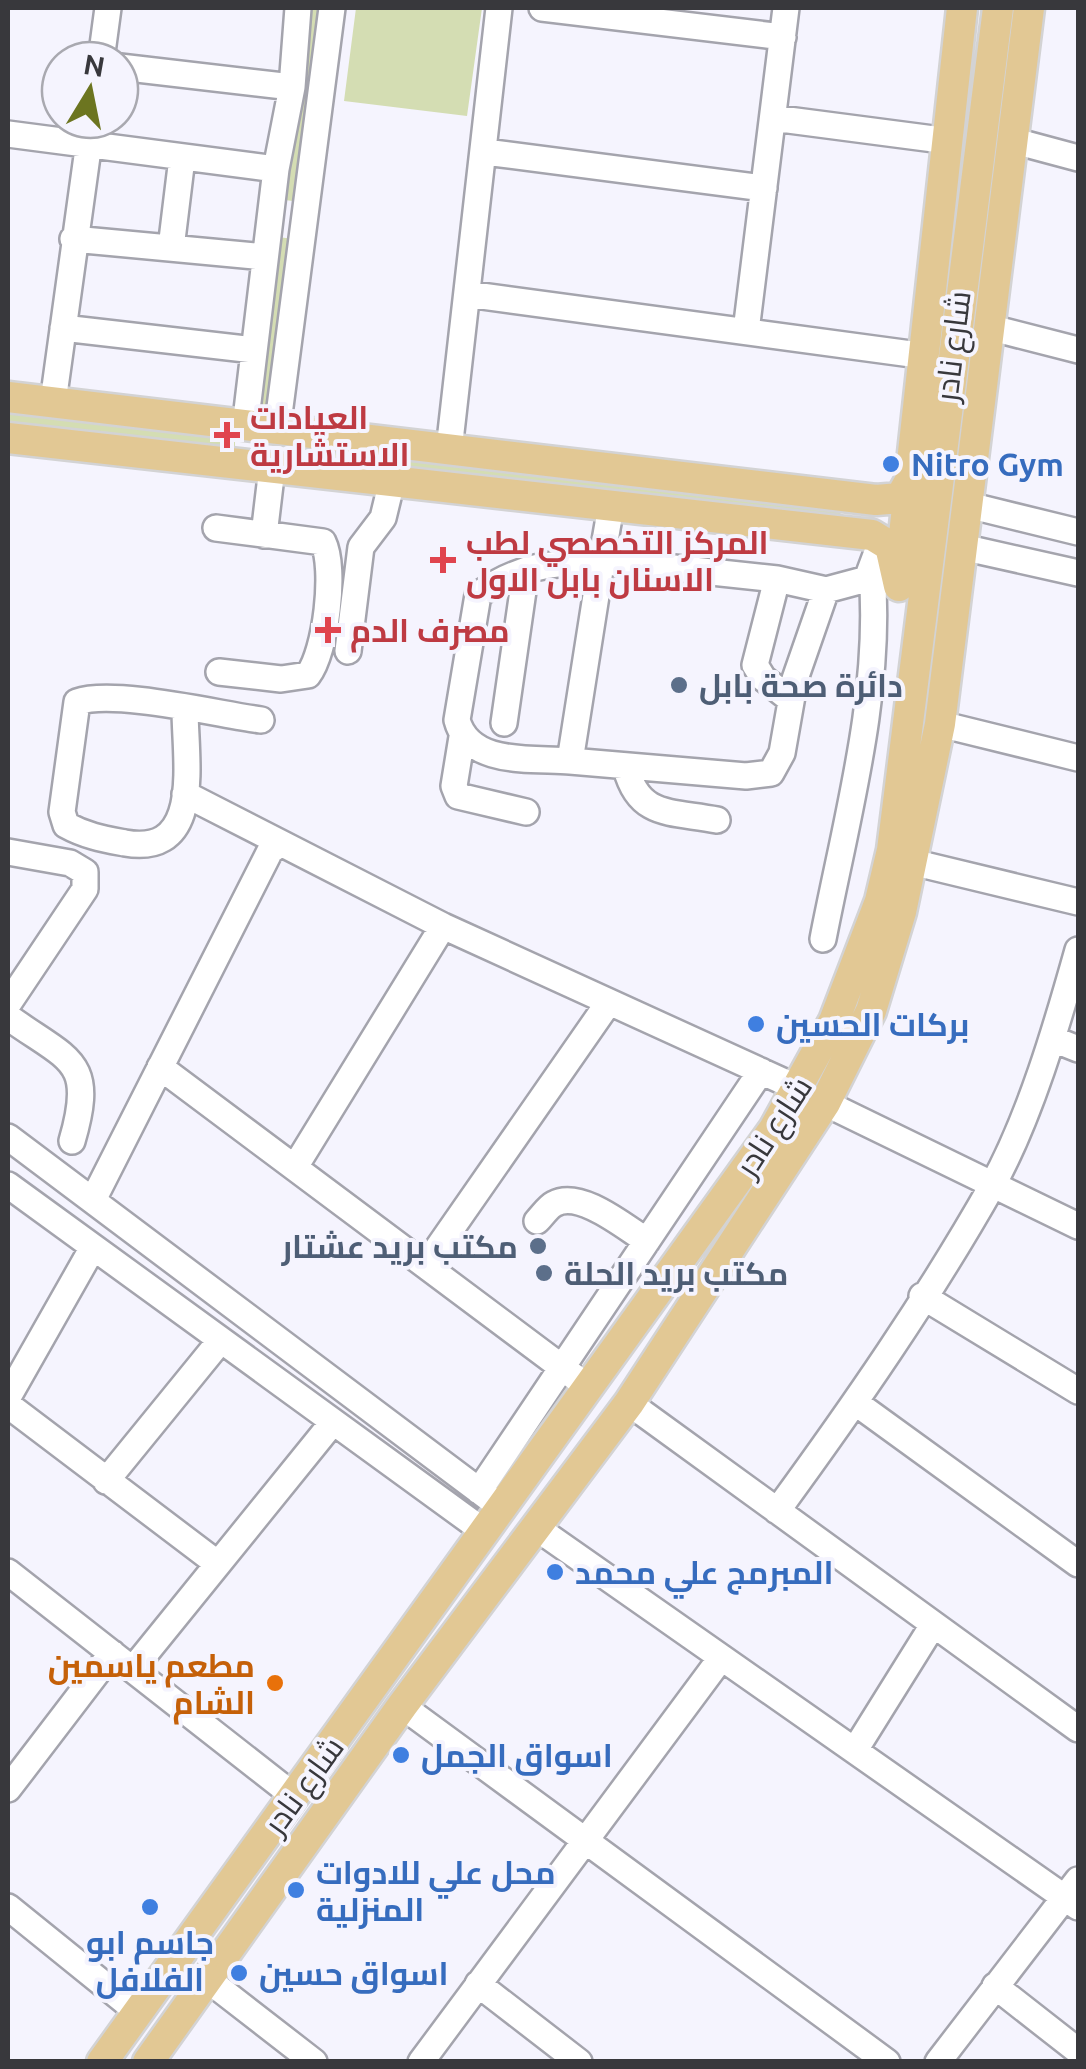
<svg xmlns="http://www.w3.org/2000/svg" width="1086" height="2069" font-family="Ubuntu,Cairo,sans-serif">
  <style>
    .green { fill: #d4ddb3 }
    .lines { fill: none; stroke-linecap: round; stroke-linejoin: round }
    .minor-casing { stroke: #a4a4ad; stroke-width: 30 }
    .major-casing { stroke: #d3d3d4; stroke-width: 35 }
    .minor { stroke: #fff; stroke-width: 25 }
    .major { stroke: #e2c894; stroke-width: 30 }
    .health-dot { fill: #e0444e; stroke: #f5f4fe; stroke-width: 4 }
    .shop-dot { fill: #3f7fe0; stroke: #f5f4fe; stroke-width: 4 }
    .service-dot { fill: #5c6f8a; stroke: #f5f4fe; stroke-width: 4 }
    .food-dot { fill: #e8710a; stroke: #f5f4fe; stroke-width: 4 }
    .labels { text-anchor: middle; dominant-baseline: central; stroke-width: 8; stroke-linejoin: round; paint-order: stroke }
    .street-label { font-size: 32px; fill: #38383c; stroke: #f5f4fe }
    .health-label { font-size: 32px; font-weight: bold; fill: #be3a42; stroke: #f5f4fe; text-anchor: start }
    .shop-label { font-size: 32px; font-weight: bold; fill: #366cbe; stroke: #f5f4fe; text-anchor: start }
    .service-label { font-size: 32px; font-weight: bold; fill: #4e5e75; stroke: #f5f4fe; text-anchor: start }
    .food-label { font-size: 32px; font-weight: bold; fill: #c56008; stroke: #f5f4fe; text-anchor: end }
  </style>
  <rect width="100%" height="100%" fill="#f5f4fe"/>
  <!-- green -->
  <path class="green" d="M 309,8 L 324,8 L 300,202 L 285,200 Z
    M 356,8 L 482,8 L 467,116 L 344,101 Z
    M 277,237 L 295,239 L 272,416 L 256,414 Z
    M 8,408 L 235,437 L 235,453 L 8,425 Z
    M 318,445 L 841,509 L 839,526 L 317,463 Z"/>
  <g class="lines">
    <!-- minor casing -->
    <g class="minor-casing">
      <path id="minor" d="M 542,8 L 783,37
        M 101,60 L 108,8
        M 120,67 L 292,87
        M 773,118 L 949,141
        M 8,134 L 276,169
        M 1011,140 L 1078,158
        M 485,152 L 764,188
        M 73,239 L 265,257
        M 171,248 L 182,158
        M 467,294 L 926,356
        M 63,328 L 254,350
        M 992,328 L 1078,350
        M 746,331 L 786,8
        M 53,402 L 92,120
        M 245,427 L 276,169 L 292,87 L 298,8
        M 277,430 L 332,8
        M 449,450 L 499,8
        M 968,505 L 1078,532
        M 216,528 L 323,542 C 336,568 326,652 308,675 L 281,679 L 219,672
        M 264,535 L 272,468
        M 962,547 L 1078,573
        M 777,579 L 755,665 L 763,678 L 791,700
        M 826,590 L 795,679 L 782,753 L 771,773 L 746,776 L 570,761 L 601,564 L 618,562 L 777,579 L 826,590 L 867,579 L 882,539
        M 348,651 L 361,547 L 383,518 L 392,481
        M 185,709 C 185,760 204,857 125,843 C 104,839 86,836 66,825 L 62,812 L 77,702 C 114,689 217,714 261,720
        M 504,723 L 526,570
        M 940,724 L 1078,758
        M 462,737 L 454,786 L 458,796 L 526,812
        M 570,761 C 531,758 469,766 457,720 L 478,595 C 516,567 556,560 601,564 L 611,506
        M 626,768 C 639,818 671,811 717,820
        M 185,794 L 443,926 L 800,1089
        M 8,852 L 70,863 L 85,872 L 85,889 L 8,1004
        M 912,862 L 1078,902
        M 823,939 C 846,820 882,694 872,573
        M 8,1017 C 69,1061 96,1059 72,1141
        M 1053,1039 L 1078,1049
        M 160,1067 L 588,1387
        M 825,1103 L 1078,1226
        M 8,1137 L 502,1508
        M 295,1167 L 443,926
        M 8,1185 L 485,1532
        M 93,1200 L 270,851 L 280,844
        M 537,1221 C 542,1216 548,1207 554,1204 C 580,1189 626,1228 647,1241
        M 426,1265 L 609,1002
        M 922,1296 L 1078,1391
        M 8,1397 L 92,1249
        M 629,1403 L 1078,1729
        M 856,1403 L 1078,1564
        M 8,1405 L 218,1564
        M 106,1481 L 220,1341
        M 479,1491 L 761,1071
        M 777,1511 C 853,1407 928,1299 992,1186 C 1030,1118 1057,1025 1078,950
        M 538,1529 L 1078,1907
        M 8,1572 L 294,1796
        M 133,1669 L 333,1422
        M 402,1706 L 887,2062
        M 855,1750 L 933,1625
        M 8,1789 L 112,1653
        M 8,1907 L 138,2012
        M 207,1979 L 314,2062
        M 478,1984 L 579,2062
        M 995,1986 L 1078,2051
        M 421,2062 L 721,1658
        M 938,2062 L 1078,1880"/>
    </g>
    <!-- major casing -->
    <g class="major-casing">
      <path id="major" d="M 8,397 L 876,500 L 900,498 L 911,479
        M 8,438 L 872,535 L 890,546 L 899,586
        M 900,571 L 962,8
        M 102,2062 L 774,1129 L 834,1021 L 880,901 L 892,850 L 998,8
        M 148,2062 L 402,1706 L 629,1403 L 825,1103 L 871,1011 L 901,912 L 940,724 L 1029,8"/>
    </g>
    <!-- minor -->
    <use href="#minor" class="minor"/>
    <!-- major -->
    <use href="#major" class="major"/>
  </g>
  <!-- markers -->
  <g class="health-dot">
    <path d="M222 420h10v10h10v10h-10v10h-10v-10h-10v-10h10z"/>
    <path d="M438 545h10v10h10v10h-10v10h-10v-10h-10v-10h10z"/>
    <path d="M323 615h10v10h10v10h-10v10h-10v-10h-10v-10h10z"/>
  </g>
  <g class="shop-dot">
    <circle cx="891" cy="464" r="10"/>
    <circle cx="756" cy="1024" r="10"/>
    <circle cx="555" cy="1572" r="10"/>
    <circle cx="401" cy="1755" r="10"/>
    <circle cx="296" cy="1890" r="10"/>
    <circle cx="150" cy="1907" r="10"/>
    <circle cx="239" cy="1973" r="10"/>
  </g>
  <g class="service-dot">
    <circle cx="679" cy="685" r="10"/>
    <circle cx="538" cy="1246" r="10"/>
    <circle cx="544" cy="1273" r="10"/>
  </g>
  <circle class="food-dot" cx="275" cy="1683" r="10"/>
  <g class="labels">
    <!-- street labels -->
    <g class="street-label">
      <text transform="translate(952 346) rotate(-83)">شارع نادر</text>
      <text transform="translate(773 1126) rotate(-57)">شارع نادر</text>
      <text transform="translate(303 1785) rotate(-54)">شارع نادر</text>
    </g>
    <!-- health labels -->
    <g class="health-label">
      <text x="250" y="417">العيادات<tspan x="250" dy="37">الاستشارية</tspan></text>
      <text x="466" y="542">المركز التخصصي لطب<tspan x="466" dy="37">الاسنان بابل الاول</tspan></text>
      <text x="350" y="630">مصرف الدم</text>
    </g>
    <!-- shop labels -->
    <g class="shop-label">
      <text x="911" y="464">Nitro Gym</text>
      <text x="776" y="1024">بركات الحسين</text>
      <text x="575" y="1572">المبرمج علي محمد</text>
      <text x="421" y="1755">اسواق الجمل</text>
      <text x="316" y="1872">محل علي للادوات<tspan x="316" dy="37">المنزلية</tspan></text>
      <text x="150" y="1942" text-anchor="middle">جاسم ابو<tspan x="150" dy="37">الفلافل</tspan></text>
      <text x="259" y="1973">اسواق حسين</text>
    </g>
    <!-- service labels -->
    <g class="service-label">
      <text x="699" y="685">دائرة صحة بابل</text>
      <text x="518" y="1246" text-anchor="end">مكتب بريد عشتار</text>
      <text x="564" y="1273">مكتب بريد الحلة</text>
    </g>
    <!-- food labels -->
    <g class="food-label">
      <text x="255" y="1665">مطعم ياسمين<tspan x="255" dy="37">الشام</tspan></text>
    </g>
  </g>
  <!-- border -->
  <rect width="1086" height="2069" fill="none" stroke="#38383c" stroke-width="20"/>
  <!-- north arrow -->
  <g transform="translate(90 90) rotate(10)"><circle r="48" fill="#f5f4fe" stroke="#a9a9b0" stroke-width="2.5"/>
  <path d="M0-8L18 38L0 25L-18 38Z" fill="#6c7520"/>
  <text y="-15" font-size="28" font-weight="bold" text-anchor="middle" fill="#38383c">N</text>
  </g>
</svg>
